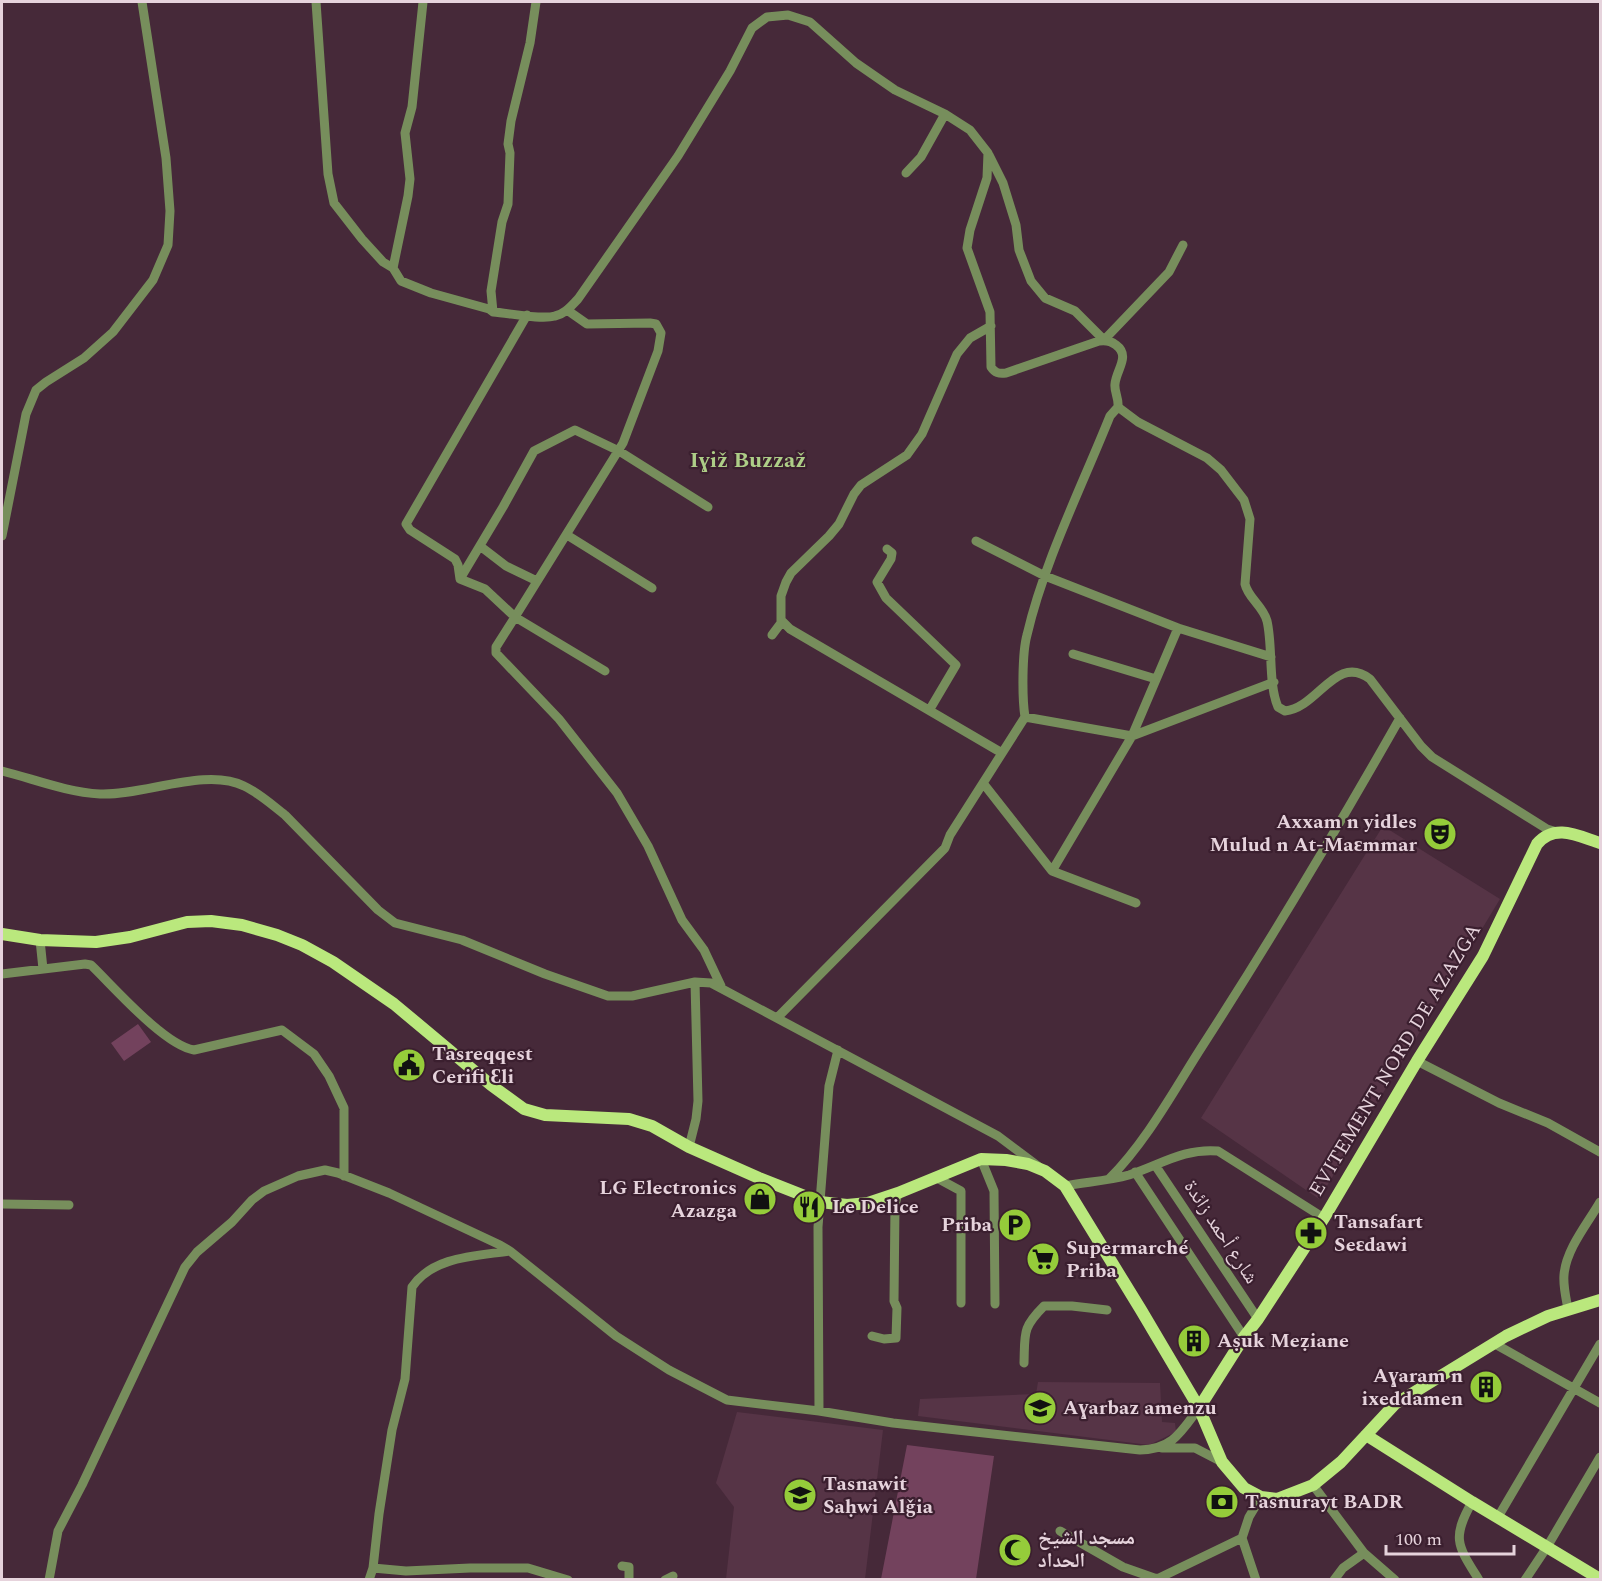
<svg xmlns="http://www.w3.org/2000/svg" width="1602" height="1581" font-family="Spectral,'Noto Naskh Arabic',serif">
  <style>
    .built { fill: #563446 }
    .green { fill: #73425d }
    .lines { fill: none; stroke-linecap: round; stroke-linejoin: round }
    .minor { stroke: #778e5c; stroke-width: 9 }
    .major { stroke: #bae87d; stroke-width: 12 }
    .labels { text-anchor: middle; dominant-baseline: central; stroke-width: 4.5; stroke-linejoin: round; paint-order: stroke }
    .poi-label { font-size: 20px; font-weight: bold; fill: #e6d3dc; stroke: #3b1f2f; text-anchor: start }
    .street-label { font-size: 20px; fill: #e6d3dc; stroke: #3b1f2f }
    .quarter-label { font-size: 22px; font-weight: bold; fill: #adcd87; stroke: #3b1f2f }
  </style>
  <rect width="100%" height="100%" fill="#462939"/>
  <!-- built -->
  <path class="built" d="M 1383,826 L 1500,899 L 1319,1199 L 1201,1118 Z
    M 1038,1382 L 1160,1383 L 1162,1422 L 1175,1423 L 1176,1432 L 1149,1445 L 918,1416 L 920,1399 L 1036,1394 Z
    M 737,1412 L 883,1430 L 865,1579 L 726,1579 L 734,1507 L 716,1483 Z"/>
  <!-- green -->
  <path class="green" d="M 138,1024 L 151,1042 L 124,1061 L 111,1043 Z
    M 907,1445 L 994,1456 L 976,1579 L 881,1579 Z"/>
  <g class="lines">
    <!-- minor -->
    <path class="minor" d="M 316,2 L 328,174 L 334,203 L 362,239 L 383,262 L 393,268 L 401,281 L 431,293 L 489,309 L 493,312 C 509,313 541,320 555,316 C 565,314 571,306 578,299 L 678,156 L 730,71 L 752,28 L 767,17 L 788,15 L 810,22 L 856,63 L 895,90 L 945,114 L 970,130 L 988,153 L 987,178 L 970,230 L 967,248 L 990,312 L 991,367 C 995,373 999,374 1006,373 L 1099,341 C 1105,340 1111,341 1116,345 C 1131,356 1116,370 1115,384 C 1114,392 1119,398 1118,407 L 1138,422 L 1207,458 L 1221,470 L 1244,500 L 1250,519 L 1245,584 C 1248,598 1263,606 1267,621 C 1273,646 1268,684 1278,707 L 1285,711 C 1318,708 1336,653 1370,679 L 1421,746 L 1432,757 L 1547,829 L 1557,832
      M 989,155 L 1003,183 L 1016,225 L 1019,250 L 1031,281 L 1045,298 L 1075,311 L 1104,340 L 1169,272 L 1183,245
      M 906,173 L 921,157 L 945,114
      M 393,268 L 408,196 L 410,179 L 405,133 L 412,107 L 423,2
      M 567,310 L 587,324 L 650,323 L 656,324 L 661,333 L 658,351 L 623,443 L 515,617 L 605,671
      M 493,312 L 491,291 L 502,222 L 508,204 L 510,153 L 508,144 L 511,121 L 530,43 L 536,2
      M 527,315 L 406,524 L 410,530 L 455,559 L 458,565 L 460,579 L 485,589 L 515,617 L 496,647 L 496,653 L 559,719 L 617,793 L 648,846 L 682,920 L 704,950 L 721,986
      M 567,535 L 652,588
      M 2,536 L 26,414 L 36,390 L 46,382 L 84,358 L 113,332 L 153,280 L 168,245 L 170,211 L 166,158 L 142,2
      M 976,541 L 1045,576 L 1178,628 L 1271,657
      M 480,546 L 506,566 L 537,581
      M 887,549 L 892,553 L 891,559 L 877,582 L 886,598 L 956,665 L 930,709
      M 460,579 L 503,507 L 534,451 L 575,430 L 619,451 L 708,507
      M 781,620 L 790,629 L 1002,753
      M 772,635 L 781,623 L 781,596 L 786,582 L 791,573 L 829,536 L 839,524 L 854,494 L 861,485 L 907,455 L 922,434 L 957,354 L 970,338 L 991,326
      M 1073,654 L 1156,679
      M 1025,717 C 1022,698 1022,653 1027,635 C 1044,562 1082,486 1110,416 L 1118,407
      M 2,771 C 34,779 66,792 100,794 C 143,796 206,767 244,786 C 259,793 272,805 285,815 L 378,910 L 395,923 L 462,940 L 545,974 L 608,996 L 632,996 L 695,982 L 711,983 L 998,1136 L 1038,1166
      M 983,783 L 1052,871 L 1136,903
      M 1052,871 L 1132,736 L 1178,628
      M 40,940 L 43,969
      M 2,974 L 85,964 L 91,965 C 114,987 164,1045 194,1050 L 282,1030 L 314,1054 L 329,1076 L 344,1108 L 344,1176
      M 777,1018 L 945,848 L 950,835 L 1025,717 L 1132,736 L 1274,682
      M 1417,1061 L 1499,1103 L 1548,1123 L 1600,1152
      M 689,1147 L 696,1119 L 698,1101 L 695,982
      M 981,1159 L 994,1191 L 995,1304
      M 1155,1165 L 1258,1319
      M 1135,1172 L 1244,1337
      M 937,1178 L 961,1191 L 961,1303
      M 1109,1179 C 1147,1141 1174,1090 1203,1045 C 1272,938 1337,829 1400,718
      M 1065,1186 C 1086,1182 1108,1181 1129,1175 C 1160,1165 1184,1148 1218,1151 L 1324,1218
      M 2,1204 L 69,1205
      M 1568,1309 C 1566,1298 1563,1286 1564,1275 C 1566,1249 1588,1223 1600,1202
      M 872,1336 L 884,1339 L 896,1338 L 897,1308 L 894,1301 L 895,1205 L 898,1193
      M 1495,1344 L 1600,1403
      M 1024,1363 C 1025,1333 1022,1328 1044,1306 L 1072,1306 L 1107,1310
      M 819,1411 L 818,1227 L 829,1086 L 838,1050
      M 1162,1448 L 1195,1448 L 1222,1462
      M 1313,1485 L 1364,1553 L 1395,1580
      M 1472,1502 C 1451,1539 1458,1546 1479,1580
      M 1498,1517 L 1600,1344
      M 1060,1531 L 1123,1567 L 1160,1580
      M 622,1566 L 629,1567 L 629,1580
      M 373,1568 L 406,1571 L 470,1568 L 528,1568 L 568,1580
      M 1153,1579 L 1159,1578 L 1242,1538
      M 49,1580 L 58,1531 L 82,1485 L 185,1267 L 197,1252 L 232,1222 L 252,1200 L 264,1191 L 298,1176 L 325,1170 L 338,1173 L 389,1193 L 500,1245 L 510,1251 L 616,1336 L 669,1370 L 727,1400 L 819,1411 L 893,1423 L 1140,1450 C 1173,1449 1181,1432 1199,1408
      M 369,1580 L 373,1568 L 379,1514 L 392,1430 L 405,1379 L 412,1287 C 433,1256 477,1256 510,1251
      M 665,1580 L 673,1576
      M 1256,1580 L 1242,1538 L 1249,1517 L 1261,1497
      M 1334,1580 L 1343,1568 L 1364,1553
      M 1525,1580 L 1547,1547 L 1600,1457"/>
    <!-- major -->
    <path class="major" d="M 2,934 L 40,940 L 96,942 L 130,937 L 187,922 L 211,921 L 242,925 L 277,935 L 302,945 L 333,962 L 394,1004 L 491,1085 L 524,1109 L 545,1115 L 629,1119 L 652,1126 L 689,1147 L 759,1178 L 820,1202 L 847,1205 L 868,1203 L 898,1193 L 981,1159 L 1006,1160 L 1028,1164 L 1045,1171 L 1065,1186 L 1141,1310 L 1199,1408 L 1222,1462 L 1244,1488 L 1261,1497 L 1277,1499 L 1313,1485 L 1341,1462 L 1395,1404 L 1506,1336 L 1548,1316 L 1600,1300
      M 1199,1408 L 1244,1337 L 1258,1319 L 1324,1218 L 1417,1061 L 1483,956 L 1537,844 C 1555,823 1578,836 1600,843
      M 1366,1435 L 1472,1502 L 1600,1579"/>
  </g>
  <!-- icons -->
  <defs>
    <g id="theatre-disc" transform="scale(1.725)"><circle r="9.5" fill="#95cc3a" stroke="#3b1f2f"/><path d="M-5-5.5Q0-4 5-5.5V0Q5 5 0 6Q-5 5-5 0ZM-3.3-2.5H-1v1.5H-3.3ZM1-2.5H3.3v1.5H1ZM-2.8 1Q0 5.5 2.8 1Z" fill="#111"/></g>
    <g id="civic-disc" transform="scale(1.725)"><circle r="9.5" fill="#95cc3a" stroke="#3b1f2f"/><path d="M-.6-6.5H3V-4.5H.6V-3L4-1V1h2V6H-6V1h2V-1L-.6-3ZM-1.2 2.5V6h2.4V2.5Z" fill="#111"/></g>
    <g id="shop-disc" transform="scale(1.725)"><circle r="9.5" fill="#95cc3a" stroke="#3b1f2f"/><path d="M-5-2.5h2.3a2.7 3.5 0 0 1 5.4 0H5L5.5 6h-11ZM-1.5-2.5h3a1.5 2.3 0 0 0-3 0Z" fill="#111"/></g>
    <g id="restaurant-disc" transform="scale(1.725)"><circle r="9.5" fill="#95cc3a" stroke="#3b1f2f"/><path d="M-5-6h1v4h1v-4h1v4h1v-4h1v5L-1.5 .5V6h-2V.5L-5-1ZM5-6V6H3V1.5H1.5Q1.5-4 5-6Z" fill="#111"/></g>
    <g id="parking-disc" transform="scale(1.725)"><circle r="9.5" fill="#95cc3a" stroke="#3b1f2f"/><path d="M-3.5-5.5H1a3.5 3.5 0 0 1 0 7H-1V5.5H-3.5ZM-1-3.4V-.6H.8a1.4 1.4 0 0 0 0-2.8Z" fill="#111"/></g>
    <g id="pharmacy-disc" transform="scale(1.725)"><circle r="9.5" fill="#95cc3a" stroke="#3b1f2f"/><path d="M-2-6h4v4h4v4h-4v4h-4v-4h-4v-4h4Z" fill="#111"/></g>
    <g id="supermarket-disc" transform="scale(1.725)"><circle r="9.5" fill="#95cc3a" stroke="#3b1f2f"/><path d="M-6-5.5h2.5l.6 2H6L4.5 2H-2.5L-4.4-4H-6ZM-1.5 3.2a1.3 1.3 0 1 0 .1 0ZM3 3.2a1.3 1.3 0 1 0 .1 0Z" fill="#111"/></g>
    <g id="building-disc" transform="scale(1.725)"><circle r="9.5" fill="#95cc3a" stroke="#3b1f2f"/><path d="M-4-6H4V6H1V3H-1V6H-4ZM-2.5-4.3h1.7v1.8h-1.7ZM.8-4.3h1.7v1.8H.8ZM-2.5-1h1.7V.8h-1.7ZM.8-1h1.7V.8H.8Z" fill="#111"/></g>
    <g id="school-disc" transform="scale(1.725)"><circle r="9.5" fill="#95cc3a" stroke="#3b1f2f"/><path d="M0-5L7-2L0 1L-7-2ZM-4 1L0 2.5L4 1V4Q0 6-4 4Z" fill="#111"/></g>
    <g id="university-disc" transform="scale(1.725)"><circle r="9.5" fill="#95cc3a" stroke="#3b1f2f"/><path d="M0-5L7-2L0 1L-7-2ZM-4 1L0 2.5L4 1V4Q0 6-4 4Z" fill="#111"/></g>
    <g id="bank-disc" transform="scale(1.725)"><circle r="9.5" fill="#95cc3a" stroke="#3b1f2f"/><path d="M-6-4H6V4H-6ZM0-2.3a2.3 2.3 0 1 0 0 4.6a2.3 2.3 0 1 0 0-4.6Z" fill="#111"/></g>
    <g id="mosque-disc" transform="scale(1.725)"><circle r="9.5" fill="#95cc3a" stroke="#3b1f2f"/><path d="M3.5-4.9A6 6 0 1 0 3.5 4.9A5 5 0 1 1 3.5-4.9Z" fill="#111"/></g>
  </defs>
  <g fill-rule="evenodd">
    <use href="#theatre-disc" x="1440" y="834"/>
    <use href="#civic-disc" x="409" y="1065"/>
    <use href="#shop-disc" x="760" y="1199"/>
    <use href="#restaurant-disc" x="809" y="1207"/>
    <use href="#parking-disc" x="1015" y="1225"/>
    <use href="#pharmacy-disc" x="1311" y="1233"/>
    <use href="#supermarket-disc" x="1043" y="1259"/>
    <use href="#building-disc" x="1194" y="1341"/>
    <use href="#building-disc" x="1486" y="1387"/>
    <use href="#school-disc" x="1040" y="1408"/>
    <use href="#university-disc" x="800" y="1495"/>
    <use href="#bank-disc" x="1222" y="1502"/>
    <use href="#mosque-disc" x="1015" y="1550"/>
  </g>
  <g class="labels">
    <!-- poi labels -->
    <g class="poi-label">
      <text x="1417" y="822" text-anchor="end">Axxam n yidles<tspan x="1417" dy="23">Mulud n At-Maɛmmar</tspan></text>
      <text x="432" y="1054">Tasreqqest<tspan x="432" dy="23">Cerifi Ɛli</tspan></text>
      <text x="737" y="1188" text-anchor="end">LG Electronics<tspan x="737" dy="23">Azazga</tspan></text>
      <text x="832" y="1207">Le Delice</text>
      <text x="1334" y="1222">Tansafart<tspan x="1334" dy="23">Seɛdawi</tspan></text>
      <text x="992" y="1225" text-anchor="end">Priba</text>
      <text x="1066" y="1248">Supermarché<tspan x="1066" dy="23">Priba</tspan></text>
      <text x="1217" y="1341">Aṣuk Meẓiane</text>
      <text x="1463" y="1376" text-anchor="end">Aɣaram n<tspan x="1463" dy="23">ixeddamen</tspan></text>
      <text x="1063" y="1408">Aɣarbaz amenzu</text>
      <text x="823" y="1484">Tasnawit<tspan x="823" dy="23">Saḥwi Alǧia</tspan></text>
      <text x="1245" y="1502">Tasnurayt BADR</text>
      <text x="1038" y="1538">مسجد الشيخ<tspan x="1038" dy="23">الحداد</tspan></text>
    </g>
    <!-- street labels -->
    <g class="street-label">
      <text transform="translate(1395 1060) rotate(-59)">EVITEMENT NORD DE AZAZGA</text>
      <text transform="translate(1221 1232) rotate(57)">شارع أحمد زائدة</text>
    </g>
    <!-- quarter labels -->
    <g class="quarter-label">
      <text x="748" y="460">Iɣiž Buzzaž</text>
    </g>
  </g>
  <!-- border -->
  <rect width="1602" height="1581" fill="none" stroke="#e6d3dc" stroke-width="6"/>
  <!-- scale -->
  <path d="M1386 1545v9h128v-9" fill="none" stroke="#e6d3dc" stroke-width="3"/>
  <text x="1395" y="1545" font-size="18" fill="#e6d3dc" stroke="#3b1f2f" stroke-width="4.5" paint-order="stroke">100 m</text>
</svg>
